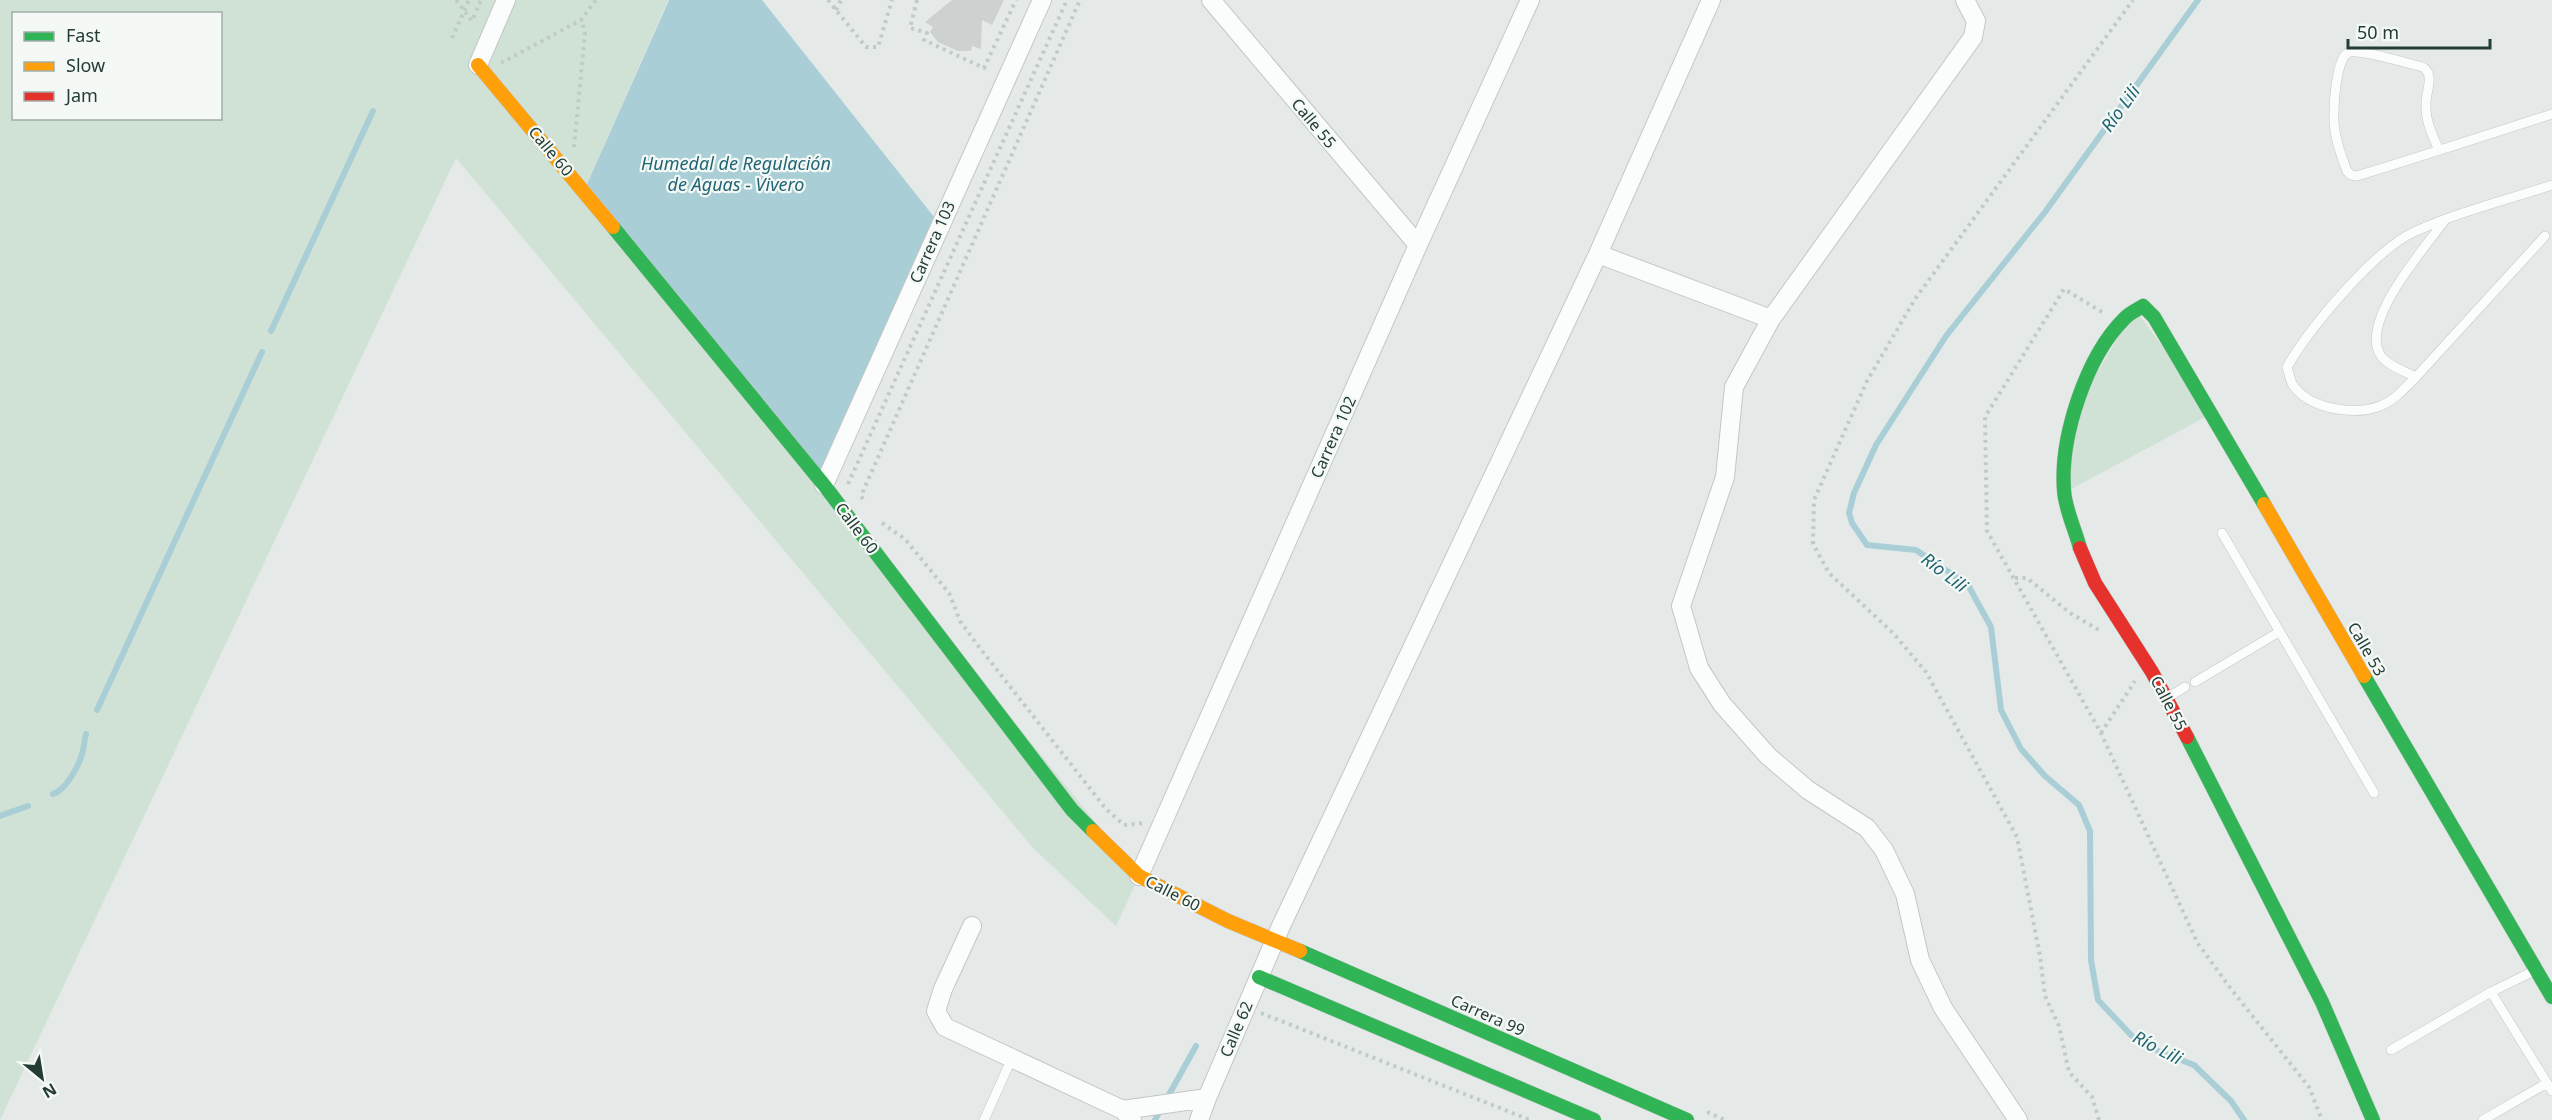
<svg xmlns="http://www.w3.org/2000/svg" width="2552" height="1120" font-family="'Noto Sans',sans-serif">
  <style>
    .green { fill: #cfe2d5; fill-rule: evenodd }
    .water { fill: #a9ced6 }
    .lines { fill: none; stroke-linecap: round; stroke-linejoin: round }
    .stream { stroke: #a9ced6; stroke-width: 6 }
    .building { fill: #cdd1cf }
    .lane-casing { stroke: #c2c7c5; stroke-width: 10 }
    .street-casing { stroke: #c2c7c5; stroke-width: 20 }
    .fast-casing { stroke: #c1c7c5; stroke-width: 15 }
    .slow-casing { stroke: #c1c7c5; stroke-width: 15 }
    .jam-casing { stroke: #c1c7c5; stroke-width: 15 }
    .path { stroke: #c2cac6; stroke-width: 4; stroke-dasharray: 3 4.5; stroke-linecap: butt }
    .lane { stroke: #fbfcfc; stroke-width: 9 }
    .street { stroke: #fbfcfc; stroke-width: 18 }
    .fast { stroke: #30b455; stroke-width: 14 }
    .slow { stroke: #ff9f0a; stroke-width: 14 }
    .jam { stroke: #e5322d; stroke-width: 14 }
    .labels { text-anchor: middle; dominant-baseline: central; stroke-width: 4.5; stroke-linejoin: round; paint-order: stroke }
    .street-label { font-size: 16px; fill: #243c36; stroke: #f4f9f6 }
    .water-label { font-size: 18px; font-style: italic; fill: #216575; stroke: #f4f9f6 }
  </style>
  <rect width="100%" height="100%" fill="#e5eae8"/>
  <!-- green -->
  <path class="green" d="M 0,0 L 668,0 L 584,191 L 1139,876 L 1116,926 L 1033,848 L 456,158 L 0,1120 ZM 14,14 L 220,14 L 220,118 L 14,118 Z
    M 2135,309 L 2211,414 L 2064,493 L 2073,413 Z"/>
  <!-- water -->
  <path class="water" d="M 669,0 L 762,0 L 938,222 L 824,485 L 584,191 Z"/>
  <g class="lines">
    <!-- stream -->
    <path class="stream" d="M 2198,0 L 2045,212 L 1946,336 L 1876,445 L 1854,493 L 1849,513 L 1852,523 L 1867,545 L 1916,550 L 1968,585 L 1991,627 L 2001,710 L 2021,749 L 2045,776 L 2079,805 L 2090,831 L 2091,960 L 2098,1000 L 2132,1036 L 2160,1052 L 2194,1065 L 2231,1101 L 2244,1120
      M 271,331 L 373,111
      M 97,710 L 262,352
      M 53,794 C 65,791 79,766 82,754 C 84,748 84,741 86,734
      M 0,816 L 28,806
      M 1166,1100 L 1196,1046
      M 1155,1120 L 1161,1109"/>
  </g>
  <!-- building -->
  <path class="building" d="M 952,0 L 1004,0 L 992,25 L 982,20 L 981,49 L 972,46 L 971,51 L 958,51 L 938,42 L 930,32 L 933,27 L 925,22 Z"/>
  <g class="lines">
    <!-- lane casing -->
    <g class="lane-casing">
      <path id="lane" d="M 2439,150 C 2432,135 2425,120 2426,103 C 2426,90 2435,76 2423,67 C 2406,63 2364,50 2350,52 C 2335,54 2332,117 2335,131 C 2337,145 2342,158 2347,171 L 2351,175 L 2357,176 C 2422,156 2487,135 2552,114
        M 2545,236 L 2416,377 C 2406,387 2394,401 2380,406 C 2354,416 2309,409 2293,385 C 2290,381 2289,373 2287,367 C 2309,329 2373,251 2414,232 C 2458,212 2506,200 2552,185
        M 2416,377 C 2406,372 2387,365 2381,356 C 2358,322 2425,248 2445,220
        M 2222,533 L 2374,793
        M 2195,682 L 2279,632
        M 2167,698 L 2185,687
        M 2491,992 L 2552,1091
        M 2391,1050 L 2491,992 L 2536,970
        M 984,1120 L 1012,1058
        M 2483,1120 L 2547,1083"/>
    </g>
    <!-- street casing -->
    <g class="street-casing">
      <path id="street" d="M 1211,0 L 1418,245
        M 478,65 L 506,0
        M 1598,254 L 1771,319 L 1973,37 L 1976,21 L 1965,0
        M 1771,319 L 1734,387 L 1725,477 L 1681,606 L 1699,668 L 1722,704 L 1768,756 L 1808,790 L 1867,828 L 1884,850 L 1905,894 L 1920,960 L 1943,1008 L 2018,1120
        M 824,485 L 1042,0
        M 1139,876 L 1418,245 L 1530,0
        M 972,926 L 943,989 L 936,1011 L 945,1027 L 1123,1110 L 1132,1120
        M 1123,1110 L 1207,1098
        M 1199,1120 L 1207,1098 L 1281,926 L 1598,254 L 1711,0"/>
    </g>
    <!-- fast casing -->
    <g class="fast-casing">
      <path id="fast" d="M 613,227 L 824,485 L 1072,810 L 1093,831
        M 2080,548 C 2075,529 2065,509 2064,490 C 2060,437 2086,357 2124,319 C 2129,313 2137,310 2143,306 L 2154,317 L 2264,504
        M 2364,676 L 2552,997
        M 2187,737 L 2322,1002 L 2373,1120
        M 1300,951 L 1687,1120
        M 1259,977 L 1594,1120"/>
    </g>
    <!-- slow casing -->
    <g class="slow-casing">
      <path id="slow" d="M 478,65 L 613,227
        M 2264,504 L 2364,676
        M 1093,831 L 1139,876 L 1228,921 L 1300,951"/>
    </g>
    <!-- jam casing -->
    <g class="jam-casing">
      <path id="jam" d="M 2080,548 L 2095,583 L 2152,672 L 2187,737"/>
    </g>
    <!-- path -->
    <path class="path" d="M 456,0 L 472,21 L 481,0
      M 828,0 L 866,47 L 878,47 L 892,0
      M 917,0 L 910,28 L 927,33 L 924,40 L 984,68 L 1016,0
      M 836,10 L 841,0
      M 452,38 L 469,0
      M 501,63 L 581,20 L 596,0
      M 574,147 L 585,33 L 581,20
      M 2102,312 L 2064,289 L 1985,417 L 1987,531 L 2101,733 L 2197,942 L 2231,989 L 2309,1087 L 2322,1120
      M 848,484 L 1067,0
      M 863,499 L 861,496 L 1080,0
      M 882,523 L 905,539 L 949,593 L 960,621 L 976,643 L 1106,809 L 1124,825 L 1144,823
      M 2015,578 L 2027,578 L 2070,613 L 2099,630
      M 2101,733 L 2135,681
      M 1261,1013 L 1530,1120
      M 1707,1112 L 1725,1120
      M 2099,1120 L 2092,1097 L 2069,1072 L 2059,1026 L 2045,996 L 2040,956 L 2017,837 L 1926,672 L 1894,634 L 1829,573 L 1813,544 L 1814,500 L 1867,381 L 1915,299 L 2133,0"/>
    <!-- lane -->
    <use href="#lane" class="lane"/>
    <!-- street -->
    <use href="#street" class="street"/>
    <!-- fast -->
    <use href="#fast" class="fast"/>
    <!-- slow -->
    <use href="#slow" class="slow"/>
    <!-- jam -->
    <use href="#jam" class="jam"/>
  </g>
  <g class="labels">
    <!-- street labels -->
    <g class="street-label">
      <text transform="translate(1314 123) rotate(50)">Calle 55</text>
      <text transform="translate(551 151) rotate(50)">Calle 60</text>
      <text transform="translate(932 242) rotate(-66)">Carrera 103</text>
      <text transform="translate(1333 437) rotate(-66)">Carrera 102</text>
      <text transform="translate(857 528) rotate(53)">Calle 60</text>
      <text transform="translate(2367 649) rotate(60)">Calle 53</text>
      <text transform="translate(2169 703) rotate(62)">Calle 55</text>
      <text transform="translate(1173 893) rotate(27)">Calle 60</text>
      <text transform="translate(1488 1015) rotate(24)">Carrera 99</text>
      <text transform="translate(1236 1029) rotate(-67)">Calle 62</text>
    </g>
    <!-- water labels -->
    <g class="water-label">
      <text transform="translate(2120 108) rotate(-54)">Río Lili</text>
      <text x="736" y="163">Humedal de Regulación<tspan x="736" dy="21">de Aguas - Vivero</tspan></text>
      <text transform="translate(1945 572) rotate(37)">Río Lili</text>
      <text transform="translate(2158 1047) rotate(27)">Río Lili</text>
    </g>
  </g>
  <!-- legend -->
  <rect x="12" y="12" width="210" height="108" fill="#f4f9f6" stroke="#a1ada9" stroke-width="1.5"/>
  <rect x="24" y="32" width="30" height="9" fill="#30b455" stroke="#a1ada9" stroke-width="1.5"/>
  <text x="66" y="42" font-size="18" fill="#243c36">Fast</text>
  <rect x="24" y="62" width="30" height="9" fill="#ff9f0a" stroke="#a1ada9" stroke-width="1.5"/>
  <text x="66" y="72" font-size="18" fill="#243c36">Slow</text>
  <rect x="24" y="92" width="30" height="9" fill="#e5322d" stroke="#a1ada9" stroke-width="1.5"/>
  <text x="66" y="102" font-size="18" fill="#243c36">Jam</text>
  <!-- north arrow -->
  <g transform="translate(42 1078) rotate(150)" stroke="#f4f9f6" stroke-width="4.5" paint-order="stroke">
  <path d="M0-4.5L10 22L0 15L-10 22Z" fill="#243c36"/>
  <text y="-9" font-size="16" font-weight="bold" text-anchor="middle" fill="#243c36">N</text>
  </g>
  <!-- scale -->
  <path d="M2348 39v9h142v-9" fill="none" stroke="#243c36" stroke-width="3"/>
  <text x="2357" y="39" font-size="18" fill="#243c36" stroke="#f4f9f6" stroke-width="4.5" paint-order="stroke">50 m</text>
</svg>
